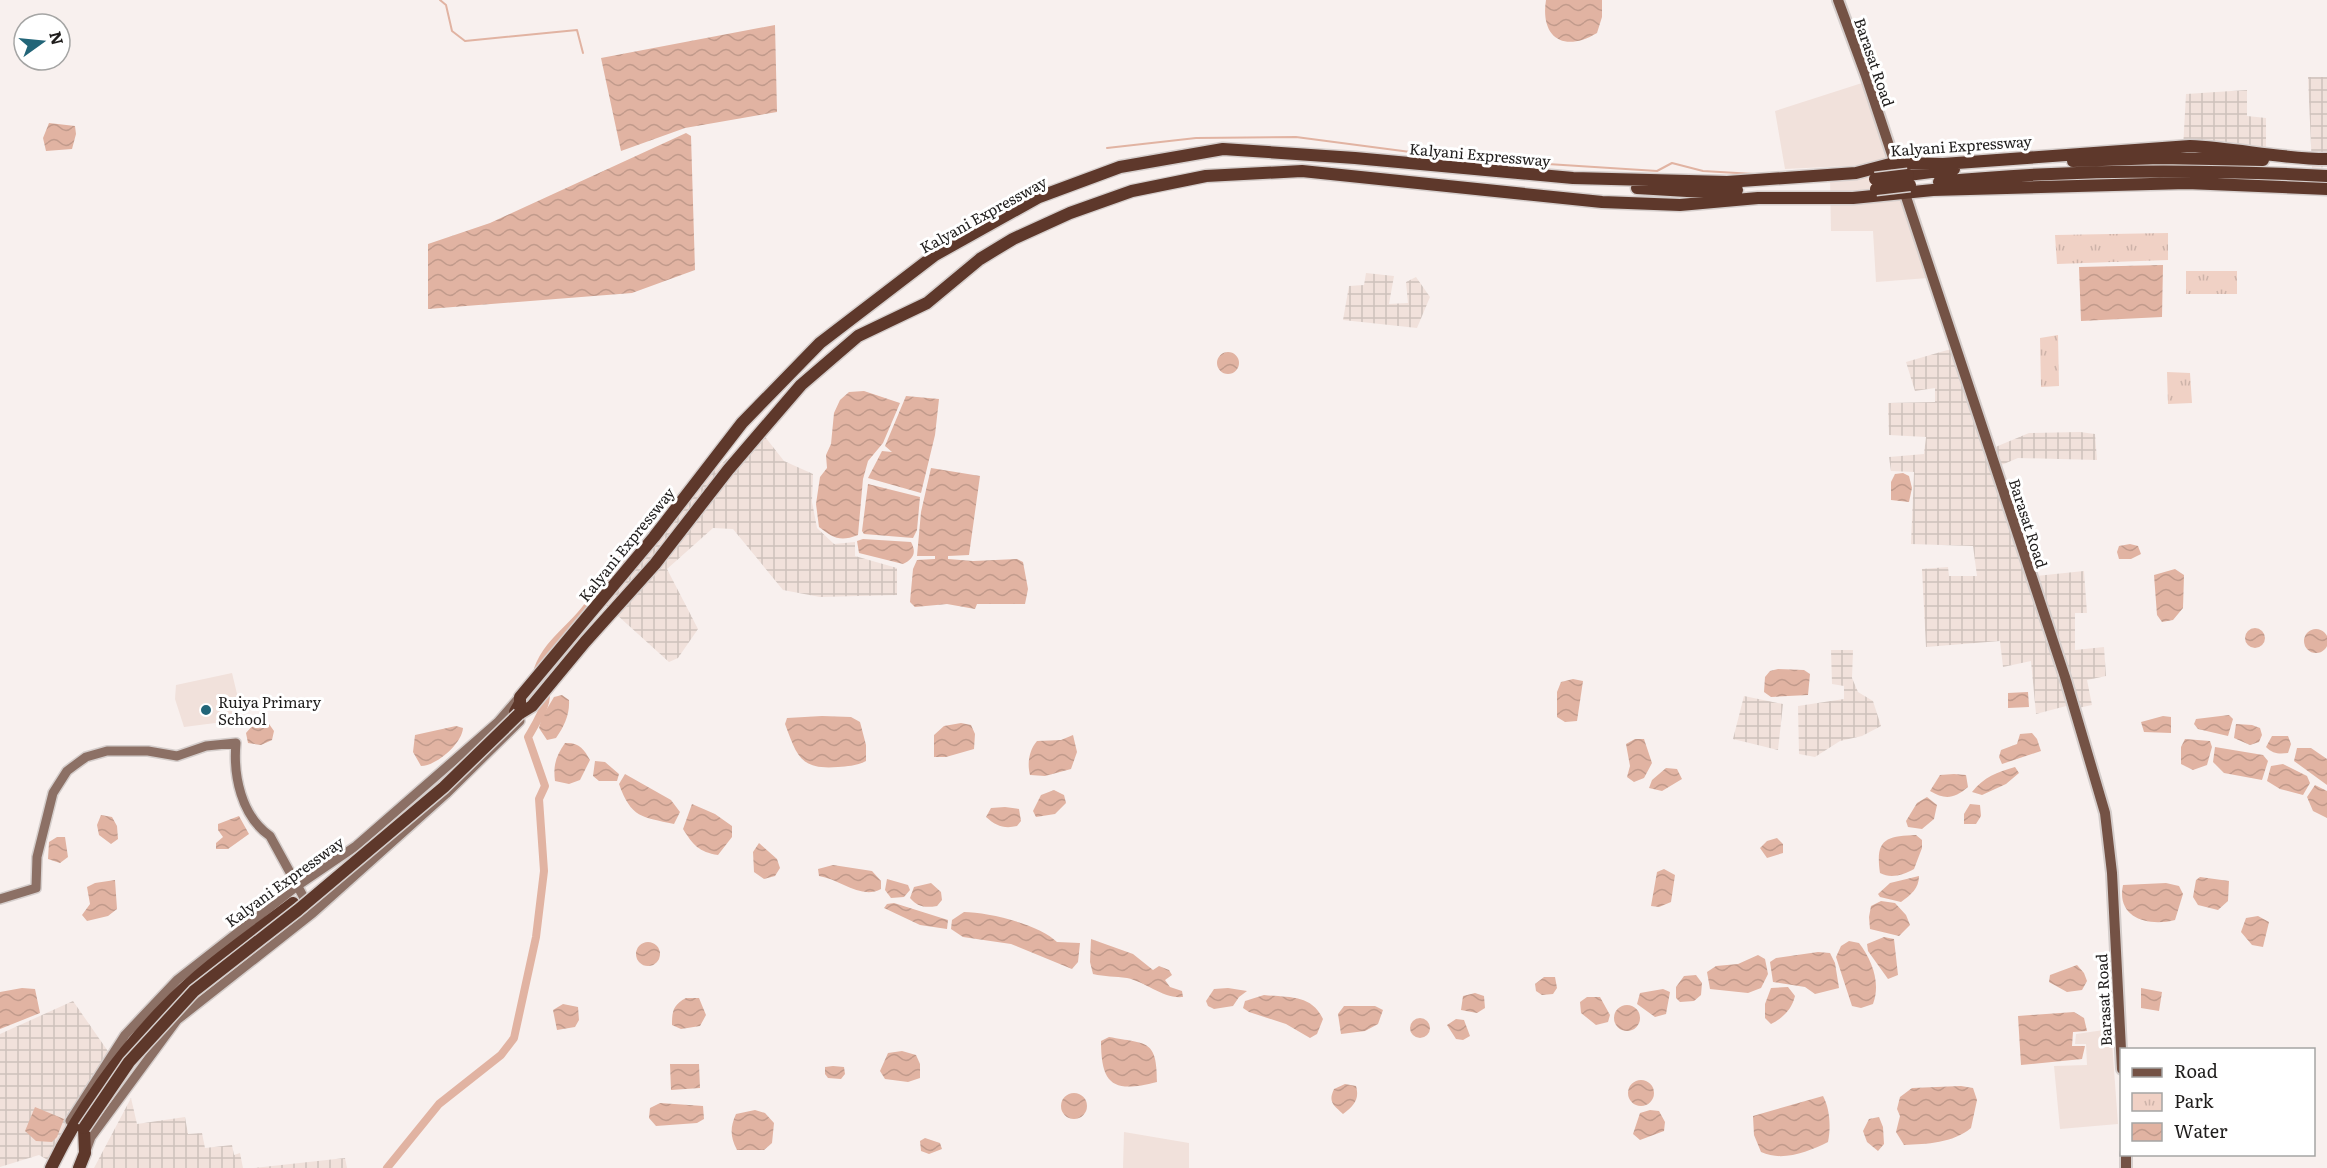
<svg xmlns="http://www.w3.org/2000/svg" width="2327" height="1168" font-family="Literata,serif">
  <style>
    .built { fill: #f1e1db }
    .industrial { fill: url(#industrial-grid) }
    .park { fill: url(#park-tufts) }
    .water { fill: url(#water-waves) }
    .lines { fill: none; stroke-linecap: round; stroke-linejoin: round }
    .stream { stroke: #e1b3a2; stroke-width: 2 }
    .canal { stroke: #e1b3a2; stroke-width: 8 }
    .secondary-casing { stroke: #d5cecc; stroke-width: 12 }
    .primary-casing { stroke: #d5cecc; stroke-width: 14 }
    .highway-casing { stroke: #d5cecc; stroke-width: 15 }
    .secondary { stroke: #8c7065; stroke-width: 9 }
    .primary { stroke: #745245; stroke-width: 10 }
    .highway { stroke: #5e382b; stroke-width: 12 }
    .highway-bridge-casing { stroke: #d5cecc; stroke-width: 15; stroke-linecap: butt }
    .highway-bridge { stroke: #5e382b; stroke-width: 12 }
    .poi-dot { fill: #226578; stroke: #fff; stroke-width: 2 }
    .labels { text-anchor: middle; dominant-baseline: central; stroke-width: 6; stroke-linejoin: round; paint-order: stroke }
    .street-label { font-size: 15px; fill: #1f1d1c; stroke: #fff }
    .poi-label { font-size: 15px; fill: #1f1d1c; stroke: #fff; text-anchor: start }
  </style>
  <defs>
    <pattern id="industrial-grid" width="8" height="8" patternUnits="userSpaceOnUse" patternTransform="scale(1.5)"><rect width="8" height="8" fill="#f1e1db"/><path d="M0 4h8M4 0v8" fill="none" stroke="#cec1bb"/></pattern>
    <pattern id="park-tufts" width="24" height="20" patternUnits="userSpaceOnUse" patternTransform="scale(1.5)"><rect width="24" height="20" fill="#f0d1c5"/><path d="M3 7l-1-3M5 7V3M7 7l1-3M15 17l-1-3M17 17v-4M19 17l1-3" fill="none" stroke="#cdb3a9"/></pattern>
    <pattern id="water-waves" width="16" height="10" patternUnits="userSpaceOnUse" patternTransform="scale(1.5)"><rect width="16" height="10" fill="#e1b3a2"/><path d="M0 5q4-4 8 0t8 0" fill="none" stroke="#c19a8b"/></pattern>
  </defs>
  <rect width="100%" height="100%" fill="#f8f0ee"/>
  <!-- built -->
  <path class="built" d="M 1862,83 L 1890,164 L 1785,169 L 1775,111 Z
    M 1894,176 L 1928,278 L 1876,282 L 1873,231 L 1831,231 L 1830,179 Z
    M 232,673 L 238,698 L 231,721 L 184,727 L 175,699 L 176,685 Z
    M 2111,1029 L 2118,1124 L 2060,1129 L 2054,1066 L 2087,1065 L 2086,1044 L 2075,1044 L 2076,1034 Z
    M 1124,1132 L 1189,1143 L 1189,1168 L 1123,1168 Z"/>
  <!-- industrial -->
  <path class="industrial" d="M 2308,77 L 2327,77 L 2327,167 L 2312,168 Z
    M 2247,90 L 2247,116 L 2266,118 L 2266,165 L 2182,167 L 2186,94 Z
    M 1366,273 L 1394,276 L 1389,304 L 1408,303 L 1406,282 L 1416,277 L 1430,297 L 1417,328 L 1343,320 L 1349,286 L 1364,285 Z
    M 1951,349 L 2070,705 L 2036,714 L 2031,661 L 2003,667 L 2000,641 L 1926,647 L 1922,569 L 1948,567 L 1949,576 L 1977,576 L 1973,546 L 1911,544 L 1914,472 L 1891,471 L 1889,457 L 1924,454 L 1926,437 L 1889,435 L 1888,403 L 1935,402 L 1935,388 L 1915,391 L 1906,362 Z
    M 758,428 L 784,461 L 813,474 L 812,502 L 817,528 L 834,544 L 855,542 L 855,556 L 897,568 L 897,595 L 820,597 L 783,590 L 733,529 L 713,528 L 667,569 L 698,629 L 678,658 L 669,662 L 606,605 L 697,488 Z
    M 2080,432 L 2095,434 L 2097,460 L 2018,458 L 1999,466 L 1993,448 L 2029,433 Z
    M 2084,571 L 2087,613 L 2075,613 L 2075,650 L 2104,647 L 2106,676 L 2087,680 L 2092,705 L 2078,708 L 2036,576 Z
    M 1831,650 L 1853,650 L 1852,678 L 1858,692 L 1873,701 L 1881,726 L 1862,736 L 1840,741 L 1815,757 L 1799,754 L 1798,706 L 1844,699 L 1844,686 L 1832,684 Z
    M 1744,696 L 1783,704 L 1778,750 L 1733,739 Z
    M 73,1001 L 112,1057 L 53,1163 L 39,1155 L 0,1167 L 0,1034 Z
    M 131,1098 L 137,1124 L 185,1117 L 188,1134 L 202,1133 L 205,1148 L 232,1145 L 234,1155 L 240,1153 L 243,1168 L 94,1168 Z
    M 345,1158 L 347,1168 L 254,1168 Z"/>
  <!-- park -->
  <path class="park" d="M 2168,233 L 2168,260 L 2057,264 L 2055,235 Z
    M 2186,271 L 2237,271 L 2237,294 L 2186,294 Z
    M 2058,335 L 2059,386 L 2041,387 L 2040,338 Z
    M 2167,372 L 2190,373 L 2192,403 L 2168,404 Z"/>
  <!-- water -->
  <path class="water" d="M 1546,0 L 1602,0 L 1602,17 L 1597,33 C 1564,53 1540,38 1546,0 Z
    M 775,25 L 777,112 L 685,128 L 621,151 L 601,58 Z
    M 49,123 L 75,126 L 76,134 L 72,149 L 46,151 L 43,138 Z
    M 686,133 L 691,136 L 695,270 L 632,293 L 428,309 L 428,244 L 490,223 Z
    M 2163,265 L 2162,317 L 2081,321 L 2079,267 Z
    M1217 363a11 11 0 1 1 22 0a11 11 0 1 1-22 0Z
    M 864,391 L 900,403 L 883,443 L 868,461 L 863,479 L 858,535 C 840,542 833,538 819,527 L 816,504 L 820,477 L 827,468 L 826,455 L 831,444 L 834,413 L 840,400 L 849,392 Z
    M 906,396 L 939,399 L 935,435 L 921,493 L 868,478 L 882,451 L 892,452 L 885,446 Z
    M 931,468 L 980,476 L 969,555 L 948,556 L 948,559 L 973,561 L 1017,559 L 1023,562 L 1028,589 L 1025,604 L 977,604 L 975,609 L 947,604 L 915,607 L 910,602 L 913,569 L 917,560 L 935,559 L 935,556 L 917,556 L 921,512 Z
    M 1903,473 L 1909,476 L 1912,488 L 1909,502 L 1891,500 L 1891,482 L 1895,474 Z
    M 868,484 L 920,497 L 917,530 L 913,538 L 864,534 L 862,531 Z
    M 863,539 L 911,542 C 917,553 913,559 903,564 L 859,553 L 857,541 Z
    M 2130,544 L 2138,546 L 2141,554 L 2131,559 L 2119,559 L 2117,552 L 2119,546 Z
    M 2175,569 L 2184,575 L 2183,608 L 2173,620 L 2162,622 L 2157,615 L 2154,575 Z
    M2245 638a10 10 0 1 1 20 0a10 10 0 1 1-20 0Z
    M2304 641a12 12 0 1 1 24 0a12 12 0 1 1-24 0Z
    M 1778,669 L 1804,670 L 1810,674 L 1808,695 L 1771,697 L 1764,692 L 1765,677 L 1770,671 Z
    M 1573,679 L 1583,681 L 1577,721 L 1565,722 L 1557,717 L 1557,692 L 1561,682 Z
    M 2028,692 L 2029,707 L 2008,708 L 2008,693 Z
    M 562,695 L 569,700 C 570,714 564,727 556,738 L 547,740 L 539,728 L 542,717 L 554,697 Z
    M 2229,715 L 2233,719 L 2228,736 L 2198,729 L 2194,724 L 2196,719 Z
    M 822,716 L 851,717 L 860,722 L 866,745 L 866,761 C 857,766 848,766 838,767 C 800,770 797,756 785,724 L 787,718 Z
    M 2163,716 L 2171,717 L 2171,733 L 2144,732 L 2141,722 Z
    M 263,723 L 269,724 L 274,731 L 272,740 L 261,745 L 248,743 L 246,733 L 252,726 Z
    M 961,723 L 971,725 L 975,734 L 974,749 L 946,757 L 934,757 L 934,735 L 944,726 Z
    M 2236,724 L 2252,725 L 2260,728 L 2262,735 L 2259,742 L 2250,745 L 2234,738 Z
    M 456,726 L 463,728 C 462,744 436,766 421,766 L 413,752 L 415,735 Z
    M 2032,733 L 2037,739 L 2041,751 L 2002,764 L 1999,757 L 2001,750 L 2017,744 L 2020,734 Z
    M 1073,735 L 1077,752 L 1071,769 L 1045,776 L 1030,775 C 1027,764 1029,750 1037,741 L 1061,740 Z
    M 2272,736 L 2288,736 L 2291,744 L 2288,753 C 2279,754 2273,754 2266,747 Z
    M 1635,739 L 1644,739 L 1652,763 L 1644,778 L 1634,782 L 1627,777 L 1630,766 L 1626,744 Z
    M 2185,739 L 2210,741 L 2212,747 L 2207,765 L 2193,770 L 2181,764 L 2181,747 Z
    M 565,743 C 579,742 584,749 590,760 L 580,780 L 569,784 L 555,781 C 553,765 556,756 565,743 Z
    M 2215,747 L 2263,755 L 2268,761 L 2262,780 L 2224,773 L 2213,762 Z
    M 2297,748 L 2311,748 L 2327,759 L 2327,785 L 2294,761 Z
    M 595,761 L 605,762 L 619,774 L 617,781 L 599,781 L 593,776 Z
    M 2283,764 L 2307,776 L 2310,783 L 2303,795 L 2280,789 L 2267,781 L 2271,766 Z
    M 2015,767 L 2019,773 L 2006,784 L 1982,795 L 1972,792 C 1984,777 1997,772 2015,767 Z
    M 1666,768 L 1677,769 L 1682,779 L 1662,791 L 1649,788 L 1652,780 Z
    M 625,774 L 671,800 L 680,812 L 674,824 C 642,817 631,818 619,784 Z
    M 1954,774 L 1966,775 L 1968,787 C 1954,799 1945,800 1930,791 L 1940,775 Z
    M 2315,785 L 2327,791 L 2327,818 L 2313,811 L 2307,797 Z
    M 1054,790 L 1064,795 L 1066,803 L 1055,814 L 1036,817 L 1033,811 L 1041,795 Z
    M 1927,797 L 1937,805 L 1934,819 L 1922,829 L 1908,827 L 1906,821 L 1917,803 Z
    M 692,804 L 715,814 L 732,826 L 732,837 L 718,855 C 699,852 693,845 683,829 Z
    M 1970,804 L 1980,805 L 1981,816 L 1976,824 L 1964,824 L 1964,814 Z
    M 1005,807 L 1019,809 L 1021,821 L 1017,826 C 1004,829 996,826 986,817 L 991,808 Z
    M 101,815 L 112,817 L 117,826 L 118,839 L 111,844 L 99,835 L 97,825 Z
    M 239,816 L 249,834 L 228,849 L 216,849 L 216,843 L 223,837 L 218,830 L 218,824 Z
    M 1916,835 L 1922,840 L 1922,848 L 1914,869 C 1903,875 1891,879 1880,873 C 1875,839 1886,836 1916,835 Z
    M 57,837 L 65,837 L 68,857 L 60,863 L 48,859 L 49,842 Z
    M 1777,838 L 1783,844 L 1783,853 L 1767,858 L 1760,848 L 1767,841 Z
    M 759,843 L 777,859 L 780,868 L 775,876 L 764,879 L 754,872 L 753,852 Z
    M 833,865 L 872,871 L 881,881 L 881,889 C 861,900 840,879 819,876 L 818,869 Z
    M 1664,869 L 1675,875 L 1671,902 L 1659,907 L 1651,906 L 1657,872 Z
    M 1919,876 C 1919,888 1911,895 1901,902 L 1880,897 L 1878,894 L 1890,883 Z
    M 2200,877 L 2229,881 L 2228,901 L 2218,910 L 2198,905 L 2193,897 L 2196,880 Z
    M 887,879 L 908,885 L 910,890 L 904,897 L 891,898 L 885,890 Z
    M 115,880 L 117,909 L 108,916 L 87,921 L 82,915 L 90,904 L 87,887 L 95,883 Z
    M 931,883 L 941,892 L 942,900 L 937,906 C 925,908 918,907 910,898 L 914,887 Z
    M 2166,883 L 2179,886 L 2183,894 L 2175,920 C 2148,927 2116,918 2123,885 Z
    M 1881,901 L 1895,903 L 1906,915 L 1910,925 L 1899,936 L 1870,929 L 1869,917 L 1871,906 Z
    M 894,903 L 948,920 L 947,929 L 920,925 L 884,908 L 887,904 Z
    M 964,912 C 988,912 1041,925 1057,942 L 1080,943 L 1078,962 L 1072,969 L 1011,944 L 963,937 L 951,929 L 952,920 Z
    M 2258,916 L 2269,922 L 2263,947 L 2252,945 L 2241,932 L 2246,918 Z
    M 1884,937 L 1894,939 L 1898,975 L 1888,979 L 1868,951 L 1867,944 Z
    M 1091,939 L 1133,954 L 1153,970 L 1159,966 L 1169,970 L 1172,975 L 1165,980 L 1170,987 L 1182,991 L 1183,997 C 1163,999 1146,982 1127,978 C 1115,976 1105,977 1093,974 L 1090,962 Z
    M 1849,941 L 1859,943 C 1872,960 1881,983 1873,1004 L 1861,1008 L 1852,1006 L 1836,957 L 1841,946 Z
    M636 954a12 12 0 1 1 24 0a12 12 0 1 1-24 0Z
    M 1818,952 L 1830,953 L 1835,963 L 1839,988 L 1815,994 L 1805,987 L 1773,982 L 1770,962 L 1776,958 Z
    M 1758,955 L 1765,959 L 1768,974 L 1761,988 L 1748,993 L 1710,989 L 1707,972 L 1716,966 L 1738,964 Z
    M 2077,965 L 2084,973 L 2087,981 L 2082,990 L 2067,992 L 2049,982 L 2050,975 Z
    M 1696,975 L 1702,983 L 1701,995 L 1694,1001 L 1680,1002 L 1676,998 L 1676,987 L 1684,976 Z
    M 1544,977 L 1555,977 L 1557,988 L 1553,994 L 1542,995 L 1536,991 L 1535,984 Z
    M 1788,987 L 1795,996 C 1792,1009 1783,1018 1771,1024 L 1765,1018 L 1765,1004 L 1771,988 Z
    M 22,988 L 35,989 L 40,1013 L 0,1029 L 0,992 Z
    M 1228,988 L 1247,991 L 1239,997 L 1233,1006 L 1214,1009 L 1208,1006 L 1206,1001 L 1214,989 Z
    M 2141,988 L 2162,992 L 2159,1011 L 2141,1008 Z
    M 1663,989 L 1670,992 L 1666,1014 L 1655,1017 L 1637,1004 L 1640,993 Z
    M 1475,993 L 1484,996 L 1485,1008 L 1477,1013 L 1461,1010 L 1463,996 Z
    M 1264,995 C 1289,998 1311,994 1323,1019 L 1317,1034 L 1310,1038 L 1286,1024 L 1249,1012 L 1243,1008 L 1245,1001 Z
    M 1587,997 L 1600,997 L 1610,1015 L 1608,1022 L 1596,1025 L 1581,1013 L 1580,1002 Z
    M 686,998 L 699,998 L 706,1015 L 700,1026 L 681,1029 L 672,1025 C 672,1011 673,1005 686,998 Z
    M 563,1004 L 578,1007 L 579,1020 L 575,1027 L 557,1030 L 553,1010 Z
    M1614 1018a13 13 0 1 1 26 0a13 13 0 1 1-26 0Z
    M 1344,1006 L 1375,1006 L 1383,1010 L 1378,1024 L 1365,1031 L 1341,1034 L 1338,1014 Z
    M 2074,1012 L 2084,1018 L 2087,1031 L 2073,1032 L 2072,1046 L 2085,1046 L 2082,1059 L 2021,1065 L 2018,1016 Z
    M1410 1028a10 10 0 1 1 20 0a10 10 0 1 1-20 0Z
    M 1456,1019 L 1464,1020 L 1470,1036 L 1463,1040 L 1456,1039 L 1447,1025 Z
    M 1109,1037 C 1147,1044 1157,1039 1157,1082 C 1114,1093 1101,1086 1101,1041 Z
    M 902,1051 L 916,1055 L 920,1064 L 920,1078 L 908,1082 L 885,1079 L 880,1071 L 888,1053 Z
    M 670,1064 L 699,1064 L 700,1088 L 671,1090 Z
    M 833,1066 L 844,1067 L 845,1074 L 841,1079 L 828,1078 L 825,1074 L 825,1067 Z
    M1628 1093a13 13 0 1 1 26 0a13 13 0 1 1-26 0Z
    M 1345,1084 L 1356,1086 C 1360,1100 1353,1106 1343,1114 C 1333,1105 1328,1102 1334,1089 Z
    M 1961,1086 L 1973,1088 L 1977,1100 L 1971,1128 C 1953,1143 1927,1144 1904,1145 L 1896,1132 L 1900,1116 L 1897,1109 L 1900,1097 L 1912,1088 Z
    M1061 1106a13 13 0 1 1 26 0a13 13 0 1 1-26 0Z
    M 1823,1096 C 1830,1109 1831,1127 1828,1142 C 1808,1152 1782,1162 1761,1152 L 1754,1135 L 1753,1116 Z
    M 660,1103 L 703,1106 L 704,1119 L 697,1123 L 656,1126 L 649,1118 L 650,1108 Z
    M 35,1107 L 64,1119 L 57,1137 L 52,1142 L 36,1141 L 25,1131 Z
    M 755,1110 L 765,1113 L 774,1123 L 772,1143 L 764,1150 L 737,1150 C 730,1137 730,1127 736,1114 Z
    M 1650,1110 L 1659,1111 L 1665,1122 L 1664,1131 L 1640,1140 L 1633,1134 L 1640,1113 Z
    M 1879,1117 L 1883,1127 L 1884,1144 L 1878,1151 L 1867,1142 L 1863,1131 L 1869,1119 Z
    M 925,1138 L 940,1143 L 942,1149 L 929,1154 L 921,1151 L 920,1141 Z"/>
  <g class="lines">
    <!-- stream -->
    <path class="stream" d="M 440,0 L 446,5 L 452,31 L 465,41 L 577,30 L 583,53
      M 1107,148 L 1196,138 L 1296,137 L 1456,158 L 1657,171 L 1672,163 L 1703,171 L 1754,174"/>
    <!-- canal -->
    <path class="canal" d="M 387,1168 L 439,1104 L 501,1055 L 514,1038 L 536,937 L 544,871 L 539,799 L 545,786 L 528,737 C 542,713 555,695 538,669 C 547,644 568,631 584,611 C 598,594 610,575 623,558"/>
    <!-- secondary casing -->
    <g class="secondary-casing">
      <path id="secondary" d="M 0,899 L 36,888 L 37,857 L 53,793 L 67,771 L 75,765 L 86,757 L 107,751 L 148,751 L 177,756 L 206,746 L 236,743 C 233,775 241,816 270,836 L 309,907
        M 70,1121 L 125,1035 L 177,980 L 297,886 L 356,846 L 498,722 L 517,700
        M 87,1148 L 91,1137 L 177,1020 L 313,913 L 446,794 L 520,721"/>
    </g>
    <!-- primary casing -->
    <g class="primary-casing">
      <path id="primary" d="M 1838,0 L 1866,76 L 2065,677 L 2105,813 L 2112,873 L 2122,1069
        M 2126,1154 L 2126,1168"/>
    </g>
    <!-- highway casing -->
    <g class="highway-casing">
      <path id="highway" d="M 2073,161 L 2160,158 L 2263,160
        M 1908,175 L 1954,169
        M 1939,182 C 2068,169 2198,169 2327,176
        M 1637,188 L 1704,192 L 1737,190
        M 515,712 L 520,703 L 520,697 L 654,537 L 742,423 L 820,343 L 935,255 L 1039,197 L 1120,167 L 1223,149 L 1355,158 L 1573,178 L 1727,182 L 1856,173 L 1894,163 L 1943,164 L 2190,146 C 2236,148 2281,159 2327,159
        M 519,714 L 532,706 L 585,642 L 655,564 L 728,470 L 801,385 L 858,336 L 927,303 L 980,259 L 1013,239 L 1070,213 L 1132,191 L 1206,176 L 1302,171 L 1602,202 L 1680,205 L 1758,198 L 1853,198 L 1933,190 L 2187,183 L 2327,189
        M 51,1168 C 79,1110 120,1053 165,1007 C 202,968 250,936 293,903
        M 79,1168 L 85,1153 L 84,1128"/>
    </g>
    <!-- secondary -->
    <use href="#secondary" class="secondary"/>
    <!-- primary -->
    <use href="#primary" class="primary"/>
    <!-- highway -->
    <use href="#highway" class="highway"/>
    <!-- highway-bridge casing -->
    <g class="highway-bridge-casing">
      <path id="highway-bridge" d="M 1875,179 L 1908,175
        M 1876,189 L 1910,185
        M 84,1128 L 129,1062 L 194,991 L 298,910 L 444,787 L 519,714"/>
    </g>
    <!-- highway-bridge -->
    <use href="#highway-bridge" class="highway-bridge"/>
  </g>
  <!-- markers -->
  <circle class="poi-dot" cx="206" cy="710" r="6"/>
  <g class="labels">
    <!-- street labels -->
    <g class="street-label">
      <text transform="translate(1875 62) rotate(71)">Barasat Road</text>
      <text transform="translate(1961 145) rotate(-4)">Kalyani Expressway</text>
      <text transform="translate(1480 154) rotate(5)">Kalyani Expressway</text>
      <text transform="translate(983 214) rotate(-29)">Kalyani Expressway</text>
      <text transform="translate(2029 523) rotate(72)">Barasat Road</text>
      <text transform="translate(626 544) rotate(-51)">Kalyani Expressway</text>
      <text transform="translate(284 881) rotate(-36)">Kalyani Expressway</text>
      <text transform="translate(2103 1000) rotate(-93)">Barasat Road</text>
    </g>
    <!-- poi labels -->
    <g class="poi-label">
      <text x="218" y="701">Ruiya Primary<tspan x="218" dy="17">School</tspan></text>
    </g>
  </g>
  <!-- legend -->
  <rect x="2120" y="1048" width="195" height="108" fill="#ffffff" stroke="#a5a5a4" stroke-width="1.5"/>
  <rect x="2132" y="1068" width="30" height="9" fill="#745245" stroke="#a5a5a4" stroke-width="1.5"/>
  <text x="2174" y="1078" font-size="18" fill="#1f1d1c">Road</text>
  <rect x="2132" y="1093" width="30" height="18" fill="url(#park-tufts)" stroke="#a5a5a4" stroke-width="1.5"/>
  <text x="2174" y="1108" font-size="18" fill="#1f1d1c">Park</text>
  <rect x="2132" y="1123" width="30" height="18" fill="url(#water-waves)" stroke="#a5a5a4" stroke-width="1.5"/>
  <text x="2174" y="1138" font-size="18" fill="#1f1d1c">Water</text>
  <!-- north arrow -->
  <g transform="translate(42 42) rotate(75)"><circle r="28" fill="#ffffff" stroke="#a5a5a4" stroke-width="1.5"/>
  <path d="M0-4.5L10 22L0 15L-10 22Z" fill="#226578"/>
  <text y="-9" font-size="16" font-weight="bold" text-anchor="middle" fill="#1f1d1c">N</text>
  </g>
</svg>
